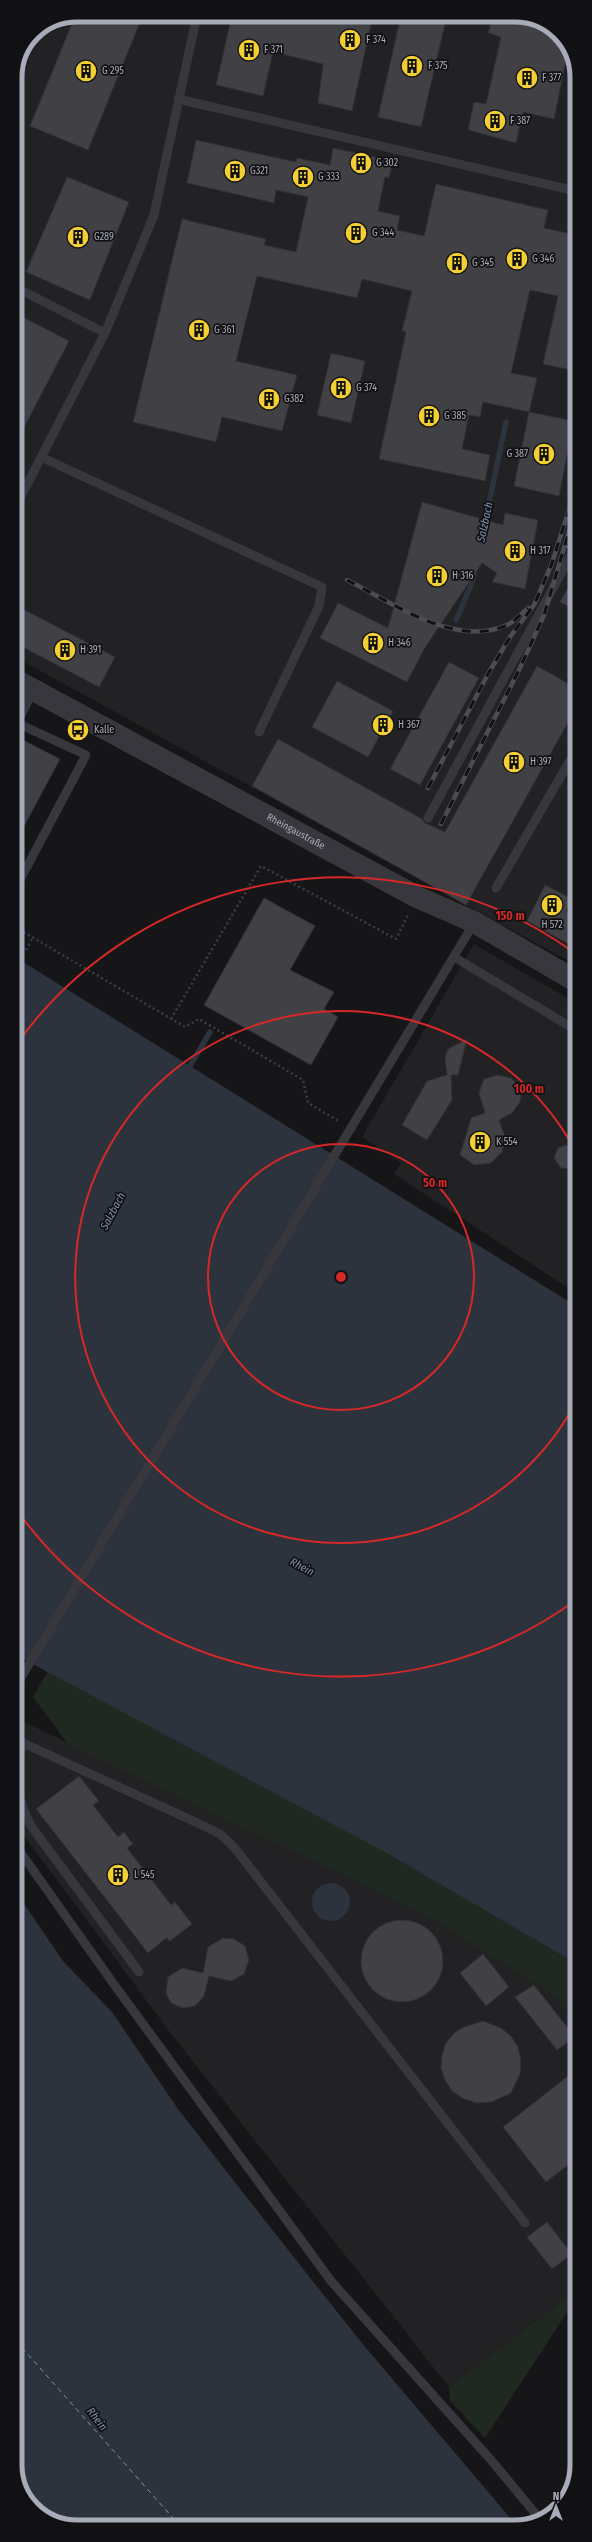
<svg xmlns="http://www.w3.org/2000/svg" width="592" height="2542" font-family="'Fira Sans Condensed',sans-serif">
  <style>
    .built { fill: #222225 }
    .green { fill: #202822 }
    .water { fill: #2c333c }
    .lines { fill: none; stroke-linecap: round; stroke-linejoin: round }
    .stream { stroke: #2c333c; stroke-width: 5.5 }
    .ferry { stroke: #7f93b3; stroke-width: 1; stroke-dasharray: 5 4; stroke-linecap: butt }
    .building { fill: #404045; stroke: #313034 }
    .path { stroke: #3d3e44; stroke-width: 2.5; stroke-dasharray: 2 3; stroke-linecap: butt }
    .service { stroke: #37373d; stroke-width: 9 }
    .tertiary { stroke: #37373d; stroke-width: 22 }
    .rail-casing { stroke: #4c4d54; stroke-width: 4.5 }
    .rail { stroke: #111113; stroke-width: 3; stroke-dasharray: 9; stroke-linecap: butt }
    .ring { fill: none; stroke: #d62828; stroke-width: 2 }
    .labels { text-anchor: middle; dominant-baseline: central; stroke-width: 3.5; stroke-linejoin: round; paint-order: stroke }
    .poi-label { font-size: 10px; fill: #a8abb8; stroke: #111113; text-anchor: start }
    .street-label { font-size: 10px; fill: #a8abb8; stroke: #111113 }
    .water-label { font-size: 11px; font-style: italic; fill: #7f93b3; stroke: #111113 }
    .rim { fill: none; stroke: #a8abb8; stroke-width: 5 }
    .centre { fill: #d62828; stroke: #111113; stroke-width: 2 }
    .ring-label { font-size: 12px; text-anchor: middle; font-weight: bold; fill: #d62828; stroke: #111113; stroke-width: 3.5; stroke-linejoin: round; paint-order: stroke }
  </style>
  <rect width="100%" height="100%" fill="#161618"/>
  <!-- built -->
  <path class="built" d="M 77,15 L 523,16 L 559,33 L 576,65 L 576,965 L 15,657 L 15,77 L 33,33 Z
    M 474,944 L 576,1003 L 576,1293 L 394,1174 L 401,1163 L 362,1137 Z
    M 16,1718 L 425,1915 L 577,2010 L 577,2286 L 574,2291 L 449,2387 L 172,2035 L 16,1825 Z"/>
  <!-- green -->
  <path class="green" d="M 48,1671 L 390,1855 L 577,1964 L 577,2010 L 425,1915 L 68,1744 L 33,1697 Z
    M 577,2286 L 577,2297 L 485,2438 L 450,2401 L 449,2387 L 574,2291 Z"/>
  <!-- water -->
  <path class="water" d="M 15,957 L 576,1306 L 577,1964 L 390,1855 L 16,1655 Z
    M312 1902a19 19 0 1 1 38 0a19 19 0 1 1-38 0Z
    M 16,1892 L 63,1961 L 112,2012 L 178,2109 L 266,2222 L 361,2342 L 517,2526 L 73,2527 L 36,2512 L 16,2477 Z"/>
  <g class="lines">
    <!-- stream -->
    <path class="stream" d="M 484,527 L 506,422
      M 456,620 L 472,583 L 475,569
      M 187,1071 L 210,1032"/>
    <!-- ferry -->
    <path class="ferry" d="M 16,2341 L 181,2527"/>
  </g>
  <!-- building -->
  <path class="building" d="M 143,15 L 88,150 L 30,126 L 75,16 Z
    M 232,15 L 373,15 L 352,111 L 318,103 L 323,64 L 273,52 L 263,96 L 216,85 Z
    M 401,15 L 447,15 L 421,127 L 378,117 Z
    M 493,15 L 523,16 L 559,33 L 568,50 L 554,119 L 523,112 L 516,143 L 468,130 L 474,102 L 486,104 L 501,37 L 488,33 Z
    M 196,140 L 296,162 L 297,158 L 330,165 L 333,148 L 393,161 L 389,178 L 385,177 L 378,211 L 400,216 L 397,230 L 424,236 L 436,184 L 548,210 L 544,228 L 576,235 L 576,371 L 543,364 L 558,296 L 530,290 L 511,373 L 537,378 L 529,412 L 483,402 L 480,417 L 469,415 L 462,449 L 490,455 L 485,481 L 379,459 L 406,332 L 402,331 L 412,291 L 362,279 L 357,298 L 257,276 L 236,361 L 297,375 L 282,431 L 222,417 L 216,442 L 133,422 L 182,219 L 266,239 L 264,245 L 296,252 L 308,197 L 276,190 L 274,203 L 187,183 Z
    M 67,177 L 129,202 L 90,300 L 26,272 Z
    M 15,313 L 69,341 L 15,445 Z
    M 331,353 L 365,361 L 351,423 L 317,415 Z
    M 529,412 L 574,421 L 559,496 L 514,486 Z
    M 422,502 L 503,525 L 505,513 L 538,520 L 525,589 L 492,582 L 497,573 L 482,563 L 424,649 L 407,682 L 320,638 L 338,603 L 388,628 Z
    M 576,573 L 576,611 L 560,602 Z
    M 15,605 L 115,657 L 99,687 L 15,643 Z
    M 449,662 L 479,678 L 420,785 L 390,769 Z
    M 537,666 L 576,688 L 576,708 L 466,905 L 252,786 L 278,739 L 422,819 L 425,823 L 445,832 Z
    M 337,681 L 393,711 L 368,757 L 312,727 Z
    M 21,739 L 60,759 L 15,843 L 15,749 Z
    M 545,885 L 572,899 L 566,911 L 576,917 L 576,948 L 527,921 Z
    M 264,898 L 315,926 L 290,970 L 334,992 L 324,1009 L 338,1017 L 311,1065 L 204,1005 Z
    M 467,1039 L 458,1075 L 451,1075 L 452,1100 L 427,1140 L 402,1125 L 427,1081 L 447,1075 L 445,1058 L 448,1049 Z
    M 498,1075 L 511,1078 L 516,1083 L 521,1096 L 520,1102 L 512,1113 L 499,1120 L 505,1137 L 502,1152 L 491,1163 L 474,1165 L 460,1155 L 471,1118 L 485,1113 L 479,1093 L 484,1079 Z
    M 565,1145 L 576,1148 L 576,1167 L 569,1169 L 561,1168 L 554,1158 L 558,1148 Z
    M 79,1776 L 99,1801 L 93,1805 L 118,1837 L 124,1832 L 133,1844 L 127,1848 L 171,1905 L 175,1902 L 192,1924 L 170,1941 L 166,1938 L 148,1953 L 36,1809 Z
    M361 1961a41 41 0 1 1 82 0a41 41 0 1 1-82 0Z
    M 223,1938 L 234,1939 L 245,1946 L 249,1960 L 244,1974 L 231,1981 L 209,1976 L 204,1996 L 195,2006 L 183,2008 L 171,2003 L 166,1993 L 168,1977 L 182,1968 L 203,1973 L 208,1947 Z
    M 483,1954 L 509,1987 L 486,2006 L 460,1973 Z
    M 534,1985 L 575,2037 L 557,2050 L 515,1997 Z
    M 483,2021 L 501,2028 L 511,2036 L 518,2047 L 521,2060 L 520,2074 L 511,2093 L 491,2102 L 477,2103 L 464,2099 L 452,2091 L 445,2080 L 441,2068 L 442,2055 L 446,2043 L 454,2033 L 464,2027 Z
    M 568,2076 L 577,2088 L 577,2158 L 546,2182 L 503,2127 Z
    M 547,2222 L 572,2254 L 552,2269 L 527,2237 Z"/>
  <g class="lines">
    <!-- path -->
    <path class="path" d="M 15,927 L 185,1027 L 199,1019 L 303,1080 L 308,1103 L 340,1122
      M 26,950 L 33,937
      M 171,1019 L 261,866 L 396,939 L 408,915"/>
    <!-- service -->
    <path class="service" d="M 178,99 L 576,191
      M 15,287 L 105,333 L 154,215 L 197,15
      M 41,457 L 322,587 L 319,606 L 259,732
      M 15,508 L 105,333
      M 428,818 L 576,546
      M 15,875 L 21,878 L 86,755 L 17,723 L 34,689
      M 496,888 L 576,750
      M 454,957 L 576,1030
      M 16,1686 L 474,923
      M 16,1734 L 23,1743 C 12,1775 16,1797 31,1826 L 139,1972
      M 23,1743 L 202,1825 L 220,1834 L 234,1847 L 525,2223
      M 16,1846 L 113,1983 L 331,2281 L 491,2460 L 540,2519"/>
    <!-- tertiary -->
    <path class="tertiary" id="s1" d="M 15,680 L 417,897 L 474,922 L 576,981"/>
    <!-- rail casing -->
    <g class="rail-casing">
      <path id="rail" d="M 568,546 L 576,531
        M 347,580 C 393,603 458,650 509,624 C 516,620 522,613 528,608
        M 428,788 L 488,674 L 510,637 L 534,605 L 551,566 L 576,488
        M 441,824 L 520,668 L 544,615 L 576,508"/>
    </g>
    <!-- rail -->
    <use href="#rail" class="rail"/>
  </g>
  <!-- distance rings -->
  <g class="ring">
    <circle cx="341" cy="1277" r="133"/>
    <path d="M576 1402A266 266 0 1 1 576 1152"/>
    <path d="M576 1600A399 399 0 0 1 16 1509M16 1045A399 399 0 0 1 576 954"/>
  </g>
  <!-- icons -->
  <defs>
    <g id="building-disc" transform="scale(1.15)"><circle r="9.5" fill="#f3cf33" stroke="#111113"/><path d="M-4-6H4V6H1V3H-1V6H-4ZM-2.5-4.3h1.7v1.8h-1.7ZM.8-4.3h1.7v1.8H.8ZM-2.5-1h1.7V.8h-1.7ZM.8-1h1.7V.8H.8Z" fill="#111"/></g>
    <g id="bus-disc" transform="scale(1.15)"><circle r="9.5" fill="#f3cf33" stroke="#111113"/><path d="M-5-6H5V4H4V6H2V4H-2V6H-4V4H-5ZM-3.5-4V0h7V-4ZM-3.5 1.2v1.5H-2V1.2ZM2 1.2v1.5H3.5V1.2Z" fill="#111"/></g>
  </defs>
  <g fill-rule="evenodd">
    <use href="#building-disc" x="350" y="40"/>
    <use href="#building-disc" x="249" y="50"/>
    <use href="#building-disc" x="412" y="66"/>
    <use href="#building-disc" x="86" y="71"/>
    <use href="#building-disc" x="527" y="78"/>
    <use href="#building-disc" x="495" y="121"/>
    <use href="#building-disc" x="361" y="163"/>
    <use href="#building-disc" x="235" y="171"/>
    <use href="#building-disc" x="303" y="177"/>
    <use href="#building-disc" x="356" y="233"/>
    <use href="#building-disc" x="78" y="237"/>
    <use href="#building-disc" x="517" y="259"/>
    <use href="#building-disc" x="457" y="263"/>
    <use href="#building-disc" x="199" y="330"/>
    <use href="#building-disc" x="341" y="388"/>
    <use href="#building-disc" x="269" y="399"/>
    <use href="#building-disc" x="429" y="416"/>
    <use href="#building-disc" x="544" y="454"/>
    <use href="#building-disc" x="515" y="551"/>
    <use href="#building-disc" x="437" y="576"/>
    <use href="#building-disc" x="373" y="643"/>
    <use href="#building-disc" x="65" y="650"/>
    <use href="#building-disc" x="383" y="725"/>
    <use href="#bus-disc" x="78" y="730"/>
    <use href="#building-disc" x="514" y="762"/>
    <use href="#building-disc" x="552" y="905"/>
    <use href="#building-disc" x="480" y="1142"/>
    <use href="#building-disc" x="118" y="1875"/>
  </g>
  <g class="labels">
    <!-- poi labels -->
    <g class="poi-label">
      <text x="366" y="40">F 374</text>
      <text x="264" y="50">F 371</text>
      <text x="428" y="66">F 375</text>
      <text x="102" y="71">G 295</text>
      <text x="542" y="78">F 377</text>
      <text x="510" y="121">F 387</text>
      <text x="376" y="163">G 302</text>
      <text x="250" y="171">G321</text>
      <text x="318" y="177">G 333</text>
      <text x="372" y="233">G 344</text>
      <text x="94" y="237">G289</text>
      <text x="532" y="259">G 346</text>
      <text x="472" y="263">G 345</text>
      <text x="214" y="330">G 361</text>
      <text x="356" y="388">G 374</text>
      <text x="284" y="399">G382</text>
      <text x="444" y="416">G 385</text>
      <text x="528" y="454" text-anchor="end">G 387</text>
      <text x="530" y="551">H 317</text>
      <text x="452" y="576">H 316</text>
      <text x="388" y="643">H 346</text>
      <text x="80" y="650">H 391</text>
      <text x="398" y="725">H 367</text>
      <text x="94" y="730">Kalle</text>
      <text x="530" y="762">H 397</text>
      <text x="552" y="925" text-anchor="middle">H 572</text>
      <text x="496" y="1142">K 554</text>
      <text x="134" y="1875">L 545</text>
    </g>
    <!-- street labels -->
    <g class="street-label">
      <text stroke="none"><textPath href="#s1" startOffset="319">Rheingaustraße</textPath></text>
    </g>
    <!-- water labels -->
    <g class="water-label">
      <text transform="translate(485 522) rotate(-78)">Salzbach</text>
      <text transform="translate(113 1211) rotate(-62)">Salzbach</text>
      <text transform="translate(302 1567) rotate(28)">Rhein</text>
      <text transform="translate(97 2419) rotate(53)">Rhein</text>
    </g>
  </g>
  <!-- crop -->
  <path d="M0 0H592V2542H0ZM77 22H515A55 55 0 0 1 570 77V2465A55 55 0 0 1 515 2520H77A55 55 0 0 1 22 2465V77A55 55 0 0 1 77 22Z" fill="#111113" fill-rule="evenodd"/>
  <path class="rim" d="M77 22H515A55 55 0 0 1 570 77V2465A55 55 0 0 1 515 2520H77A55 55 0 0 1 22 2465V77A55 55 0 0 1 77 22Z"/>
  <circle cx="341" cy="1277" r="6" class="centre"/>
  <g class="ring-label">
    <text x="510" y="920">150 m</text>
    <text x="529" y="1093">100 m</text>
    <text x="435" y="1187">50 m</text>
  </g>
  <!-- north arrow -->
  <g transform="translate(556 2506)" stroke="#111113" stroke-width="3" paint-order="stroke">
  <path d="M0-3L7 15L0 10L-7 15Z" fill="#a8abb8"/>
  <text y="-6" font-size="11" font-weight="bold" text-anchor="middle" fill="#a8abb8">N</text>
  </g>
</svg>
